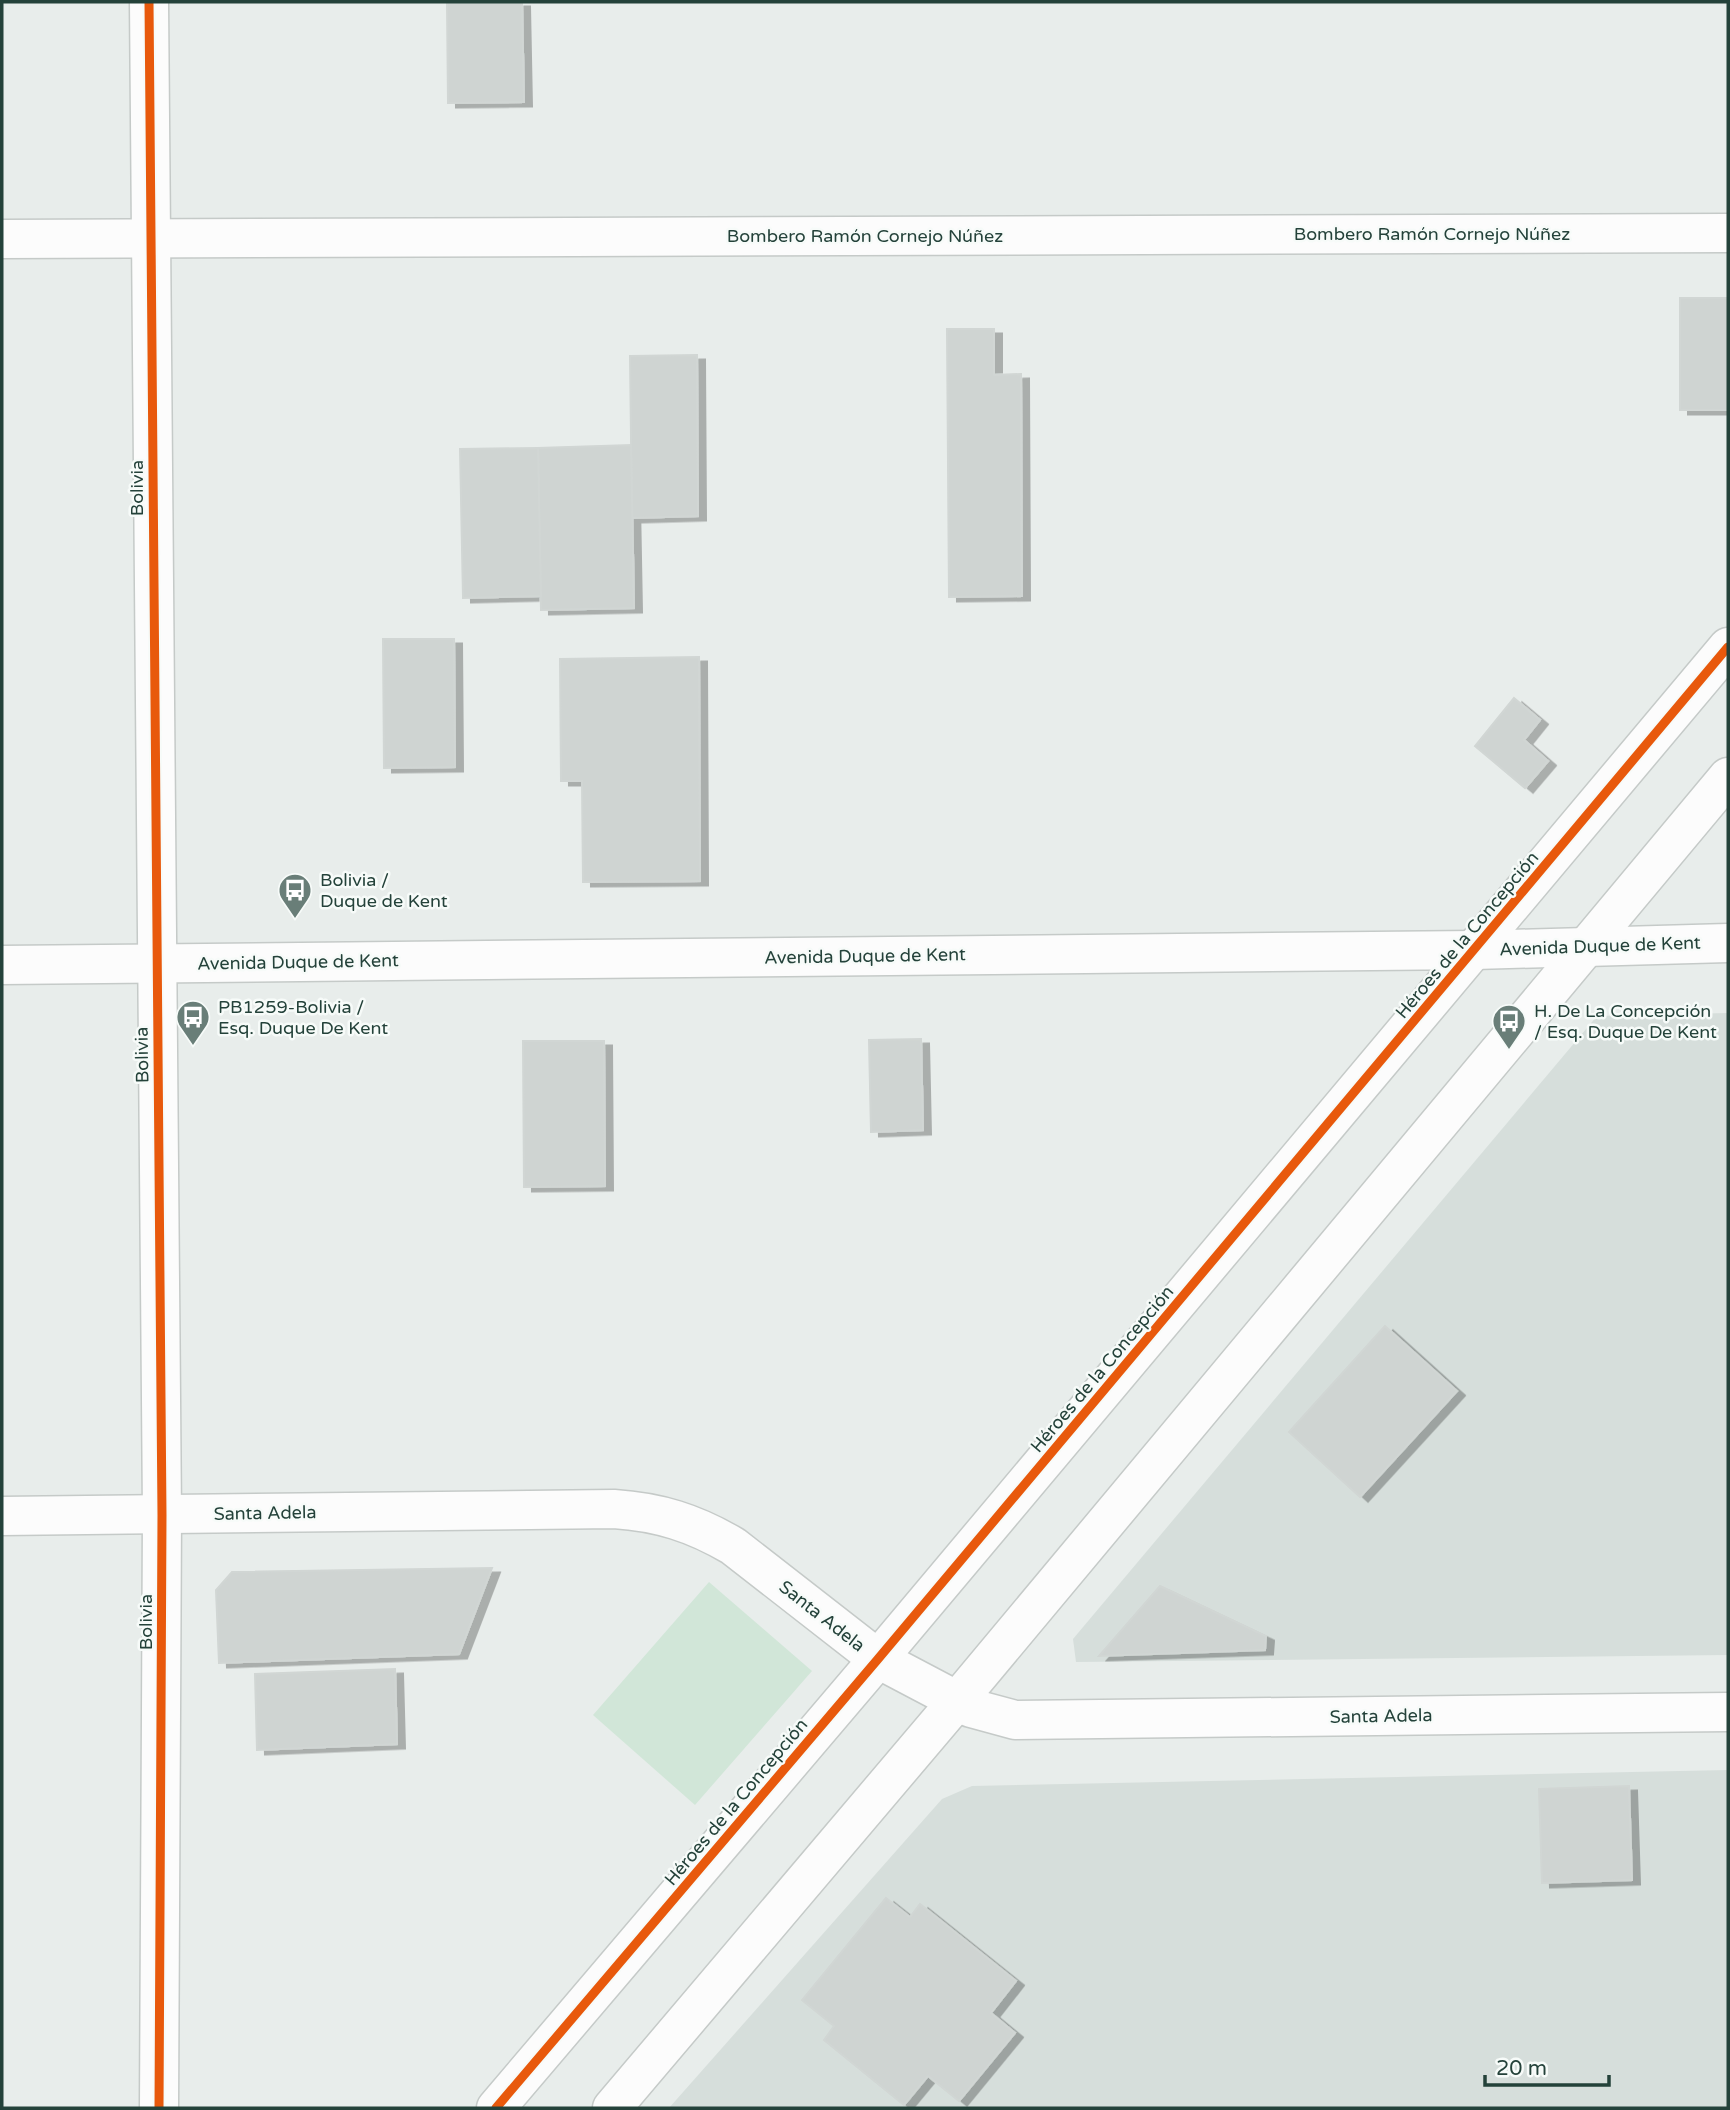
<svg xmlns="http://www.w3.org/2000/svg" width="1730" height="2110" font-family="'Varela Round',sans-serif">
  <defs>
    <filter id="shadow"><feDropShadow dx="8" dy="4.5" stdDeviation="0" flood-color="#0004"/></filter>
  </defs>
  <rect width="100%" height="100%" fill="#e8edeb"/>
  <g fill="#d6dedb">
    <path d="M1728,1013v642l-652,7 -3,-23 524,-623z"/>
    <path d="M1728,1770v338h-1059l273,-309 30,-13z"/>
  </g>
  <path fill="#d1e6d8" d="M709,1582l103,89 -117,134 -102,-90z"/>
  <g fill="#cfd4d2" stroke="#d1d6d4" stroke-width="2" filter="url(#shadow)">
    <path d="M447,2h75l2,100 -76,1z"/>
    <rect x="1680" y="298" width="48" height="112"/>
    <path d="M947,329h47v46l27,-1 1,222 -73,1z"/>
    <path d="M697,355l1,161 -66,2 -2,-162z"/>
    <path d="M631,445l3,163 -93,2 -3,-162z"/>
    <path d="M538,448l3,148 -78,2 -3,-149z"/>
    <path d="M383,639h71l1,128 -71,1z"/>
    <path d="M699,657l1,224 -117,1 -1,-101h-21l-1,-122z"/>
    <path d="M1514,698l26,22 -16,20 24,21 -23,27 -50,-42z"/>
    <path d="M921,1039l2,91 -52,2 -2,-92z"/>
    <path d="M523,1041h81l1,145 -81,1z"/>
    <path d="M1385,1326l72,65 -97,106 -71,-65z"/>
    <path d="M492,1568l-33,86 -240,9 -3,-73 16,-18z"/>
    <path d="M1160,1586l106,50 -1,14 -166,6z"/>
    <path d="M395,1669l2,75 -140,6 -2,-76z"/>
    <path d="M1629,1786l3,94 -90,3 -3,-94z"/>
    <path d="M886,1898l24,19 10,-13 96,77 -25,32 24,20 -56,68 -31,-25 -24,29 -80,-65 10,-14 -32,-26z"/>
  </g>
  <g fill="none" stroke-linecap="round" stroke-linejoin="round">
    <defs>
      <g id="minor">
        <path d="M149,2l13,1513 -3,593"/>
        <path d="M2,239l1726,-6"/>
        <path d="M2,965l1473,-15 253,-7"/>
        <path d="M2,1516l612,-7c45,3 80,14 119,37l145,113 93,49 44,12 713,-8"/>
        <path d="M496,2108l382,-449 850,-1012"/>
        <path d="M612,2108l345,-407 771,-924"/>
      </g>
    </defs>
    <use href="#minor" stroke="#c5cac8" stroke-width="41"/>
    <use href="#minor" stroke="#fcfcfc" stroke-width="38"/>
    <defs>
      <g id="cycleway">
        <path d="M149,2l13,1513 -3,593"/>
        <path d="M496,2108l382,-449 850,-1012"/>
      </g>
    </defs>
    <use href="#cycleway" stroke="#f7fbf9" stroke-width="13"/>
    <use href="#cycleway" stroke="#e8590c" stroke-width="9"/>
  </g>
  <defs>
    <symbol id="bus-pin" viewBox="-11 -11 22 30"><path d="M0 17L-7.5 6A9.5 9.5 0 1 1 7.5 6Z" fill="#697e78" stroke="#f7fbf9"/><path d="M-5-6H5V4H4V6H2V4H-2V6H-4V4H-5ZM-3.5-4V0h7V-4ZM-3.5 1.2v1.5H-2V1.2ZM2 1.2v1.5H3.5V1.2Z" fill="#fff"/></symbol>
  </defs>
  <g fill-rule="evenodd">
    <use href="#bus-pin" x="276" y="871" width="38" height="52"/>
    <use href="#bus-pin" x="174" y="998" width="38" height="52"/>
    <use href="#bus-pin" x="1490" y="1002" width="38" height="52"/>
  </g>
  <g text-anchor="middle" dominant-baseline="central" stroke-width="5" stroke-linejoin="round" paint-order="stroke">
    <g font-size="18" fill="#24423a" stroke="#f7fbf9">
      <text x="1432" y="234">Bombero Ramón Cornejo Núñez</text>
      <text x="865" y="236">Bombero Ramón Cornejo Núñez</text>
      <text transform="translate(137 488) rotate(-90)">Bolivia</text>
      <text transform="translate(1467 935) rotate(-50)">Héroes de la Concepción</text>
      <text transform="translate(1600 946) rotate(-2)">Avenida Duque de Kent</text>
      <text transform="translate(865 956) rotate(-1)">Avenida Duque de Kent</text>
      <text transform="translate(298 962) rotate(-1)">Avenida Duque de Kent</text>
      <text transform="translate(142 1055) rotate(-91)">Bolivia</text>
      <text transform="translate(1102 1369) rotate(-50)">Héroes de la Concepción</text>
      <text transform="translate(265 1513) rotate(-1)">Santa Adela</text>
      <text transform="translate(822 1616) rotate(38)">Santa Adela</text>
      <text transform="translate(146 1622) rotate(-90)">Bolivia</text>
      <text transform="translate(1381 1716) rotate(-1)">Santa Adela</text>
      <text transform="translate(736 1802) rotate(-50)">Héroes de la Concepción</text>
    </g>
    <g font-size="18" fill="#24423a" stroke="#f7fbf9" text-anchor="start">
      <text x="320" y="880">Bolivia /<tspan x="320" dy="21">Duque de Kent</tspan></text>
      <text x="218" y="1007">PB1259-Bolivia /<tspan x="218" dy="21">Esq. Duque De Kent</tspan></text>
      <text x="1534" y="1011">H. De La Concepción<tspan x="1534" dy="21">/ Esq. Duque De Kent</tspan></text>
    </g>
  </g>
  <rect width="1730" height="2110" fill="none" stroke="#24423a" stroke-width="7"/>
  <path d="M1485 2075v10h124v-10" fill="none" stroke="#24423a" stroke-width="3.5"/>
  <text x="1496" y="2075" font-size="21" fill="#24423a" stroke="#f7fbf9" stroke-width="5" paint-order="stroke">20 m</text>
</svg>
